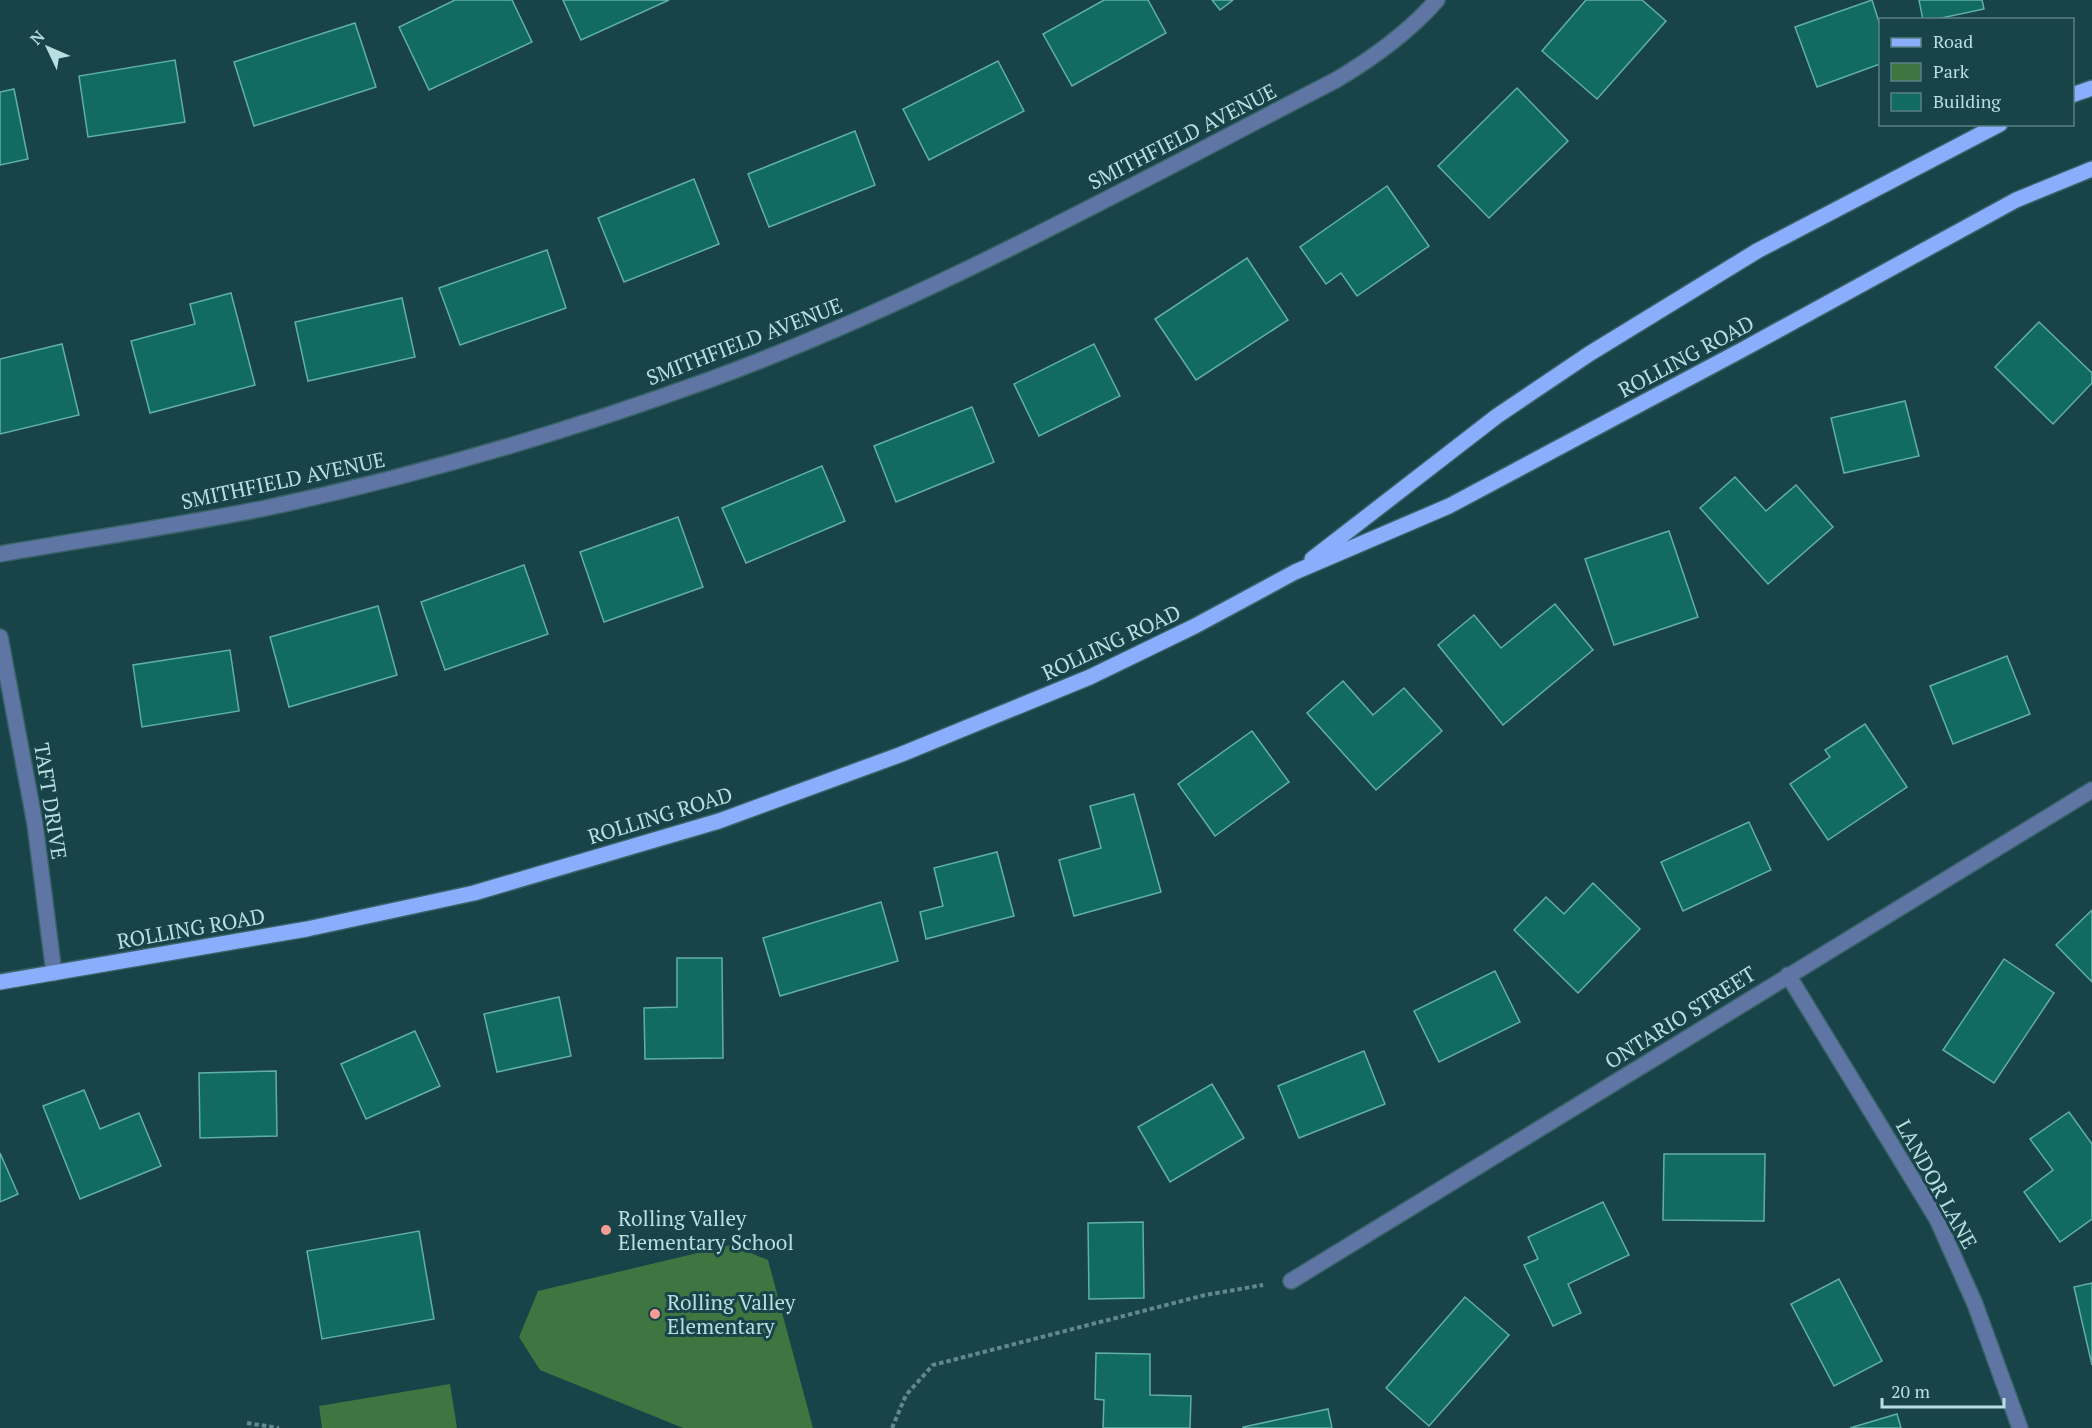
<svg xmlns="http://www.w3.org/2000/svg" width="2092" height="1428" font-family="'PT Serif',serif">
  <rect width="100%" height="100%" fill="#184348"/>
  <g fill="#3e7540">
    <path d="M731,1245l37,15 45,168h-130l-143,-58 -21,-33 19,-46z"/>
    <path d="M450,1384l7,44h-135l-3,-22z"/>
  </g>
  <g fill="#126b62" stroke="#61b0a5" stroke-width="1.5">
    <path d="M455,0h57l20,42 -103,48 -30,-63z"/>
    <path d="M563,0h106l-88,40z"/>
    <path d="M1104,0h44l18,33 -94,53 -29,-52z"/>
    <path d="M1212,0h21l-13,10z"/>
    <path d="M1586,0h56l24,21 -69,78 -55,-48z"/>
    <path d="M1872,0l8,25v39l-63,23 -22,-60z"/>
    <path d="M1919,0h63l2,9 -52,11h-9z"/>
    <path d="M355,23l21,64 -122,39 -20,-64z"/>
    <path d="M175,60l10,62 -97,15 -9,-61z"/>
    <path d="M998,61l26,50 -95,49 -26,-51z"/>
    <path d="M1517,88l51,53 -79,77 -51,-52z"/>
    <path d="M14,89l14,70 -28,6v-73z"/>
    <path d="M855,131l20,54 -106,42 -21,-53z"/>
    <path d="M694,179l25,65 -95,38 -26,-64z"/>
    <path d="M1387,186l42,60 -72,50 -16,-23 -15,11 -26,-37z"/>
    <path d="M547,250l19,58 -106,37 -21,-57z"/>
    <path d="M1247,258l41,62 -92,60 -41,-61z"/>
    <path d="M231,293l24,92 -105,28 -19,-72 64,-17 -5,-20z"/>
    <path d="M402,298l13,59 -107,24 -13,-59z"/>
    <path d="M2039,322l53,51v10l-39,41 -58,-57z"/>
    <path d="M62,344l17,71 -79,19v-75z"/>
    <path d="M1094,344l26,52 -81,40 -25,-52z"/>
    <path d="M1905,401l14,55 -75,17 -13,-55z"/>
    <path d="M972,407l22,55 -98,40 -22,-56z"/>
    <path d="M822,466l23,55 -99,42 -24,-55z"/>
    <path d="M1735,477l31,34 30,-26 37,42 -65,57 -68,-76z"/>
    <path d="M678,517l25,70 -99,35 -24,-70z"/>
    <path d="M1669,531l29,86 -84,28 -29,-86z"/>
    <path d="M524,565l24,69 -103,36 -24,-68z"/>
    <path d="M1555,604l38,46 -90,75 -65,-80 36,-30 27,33z"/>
    <path d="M378,606l19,69 -108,32 -19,-70z"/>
    <path d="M230,650l9,61 -97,16 -9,-62z"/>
    <path d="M2007,656l23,58 -77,30 -23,-58z"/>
    <path d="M1343,681l30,34 31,-27 38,43 -66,59 -69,-77z"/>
    <path d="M1865,724l42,63 -79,53 -38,-56 40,-27 -5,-7z"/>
    <path d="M1252,731l37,51 -74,54 -37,-52z"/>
    <path d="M1134,794l27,98 -87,24 -15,-56 42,-12 -11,-42z"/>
    <path d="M1749,822l22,48 -88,41 -22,-49z"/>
    <path d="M997,852l17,64 -88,23 -6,-27 23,-6 -9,-38z"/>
    <path d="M1593,883l47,46 -62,64 -64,-63 32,-33 18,17z"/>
    <path d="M881,902l17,59 -118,35 -17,-58z"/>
    <path d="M2092,910v72l-36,-37z"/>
    <path d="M677,958h45l1,100 -78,1 -1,-51 33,-1z"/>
    <path d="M2004,959l50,34 -60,90 -51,-33z"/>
    <path d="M1495,971l25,51 -81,40 -25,-51z"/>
    <path d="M559,997l12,59 -74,16 -13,-58z"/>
    <path d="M415,1031l25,55 -74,33 -25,-55z"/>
    <path d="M1364,1051l21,53 -86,34 -21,-52z"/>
    <path d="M276,1071l1,65 -77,2 -1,-65z"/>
    <path d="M1212,1084l32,54 -74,44 -32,-55z"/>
    <path d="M84,1090l16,39 39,-16 22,53 -81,33 -37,-93z"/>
    <path d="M2069,1112l23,32v75l-32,23 -36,-50 29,-22 -23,-31z"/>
    <path d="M0,1153l18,41 -18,8z"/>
    <path d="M1664,1154h101l-1,67 -101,-1z"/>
    <path d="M1603,1202l26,53 -61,29 13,29 -28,13 -29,-61 14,-6 -10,-22z"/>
    <path d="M1143,1222l1,76 -55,1 -1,-76z"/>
    <path d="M419,1231l15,88 -112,20 -15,-88z"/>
    <path d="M1839,1279l43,82 -48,25 -43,-82z"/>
    <path d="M2092,1283v82l-18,-78z"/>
    <path d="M1465,1297l44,38 -80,91 -43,-38z"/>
    <path d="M1096,1353l54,1v41l41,1 -1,32h-87l1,-28 -9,-1z"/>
    <path d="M1328,1409l4,19h-89v-1z"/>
    <path d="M1897,1414l4,14h-51z"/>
  </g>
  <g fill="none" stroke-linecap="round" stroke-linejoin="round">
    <defs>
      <g id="minor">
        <path d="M0,554c87,-15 175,-28 261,-45 152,-32 302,-76 448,-129 218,-80 421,-194 627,-300 37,-22 72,-47 101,-80"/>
        <path d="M0,637l35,187 19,149"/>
        <path d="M1788,975l149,244 38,85 45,124"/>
        <path d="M1291,1281l801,-491"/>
      </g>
      <g id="major">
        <path d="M2072,95l20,-7"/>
        <path d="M1312,559l185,-143 92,-62 168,-103 243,-127"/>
        <path d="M0,982l307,-53 167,-36 245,-72 183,-67 188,-77 105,-51 100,-54 154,-66 291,-155 276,-151 76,-31"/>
      </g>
    </defs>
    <use href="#minor" stroke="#386267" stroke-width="18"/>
    <use href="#major" stroke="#386267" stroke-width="18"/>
    <g stroke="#60898d" stroke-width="4" stroke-dasharray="4.5 3" stroke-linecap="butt">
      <path d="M247,1423l32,5"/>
      <path d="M892,1428l14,-33 27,-30 272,-70 58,-10"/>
    </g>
    <use href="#minor" stroke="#5f76a5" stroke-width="15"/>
    <use href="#major" stroke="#89aefb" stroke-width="15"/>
  </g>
  <g fill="#f59c95" stroke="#184348" stroke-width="2">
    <circle cx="606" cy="1230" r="6"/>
    <circle cx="655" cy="1314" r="6"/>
  </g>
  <g text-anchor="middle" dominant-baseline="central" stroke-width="6" stroke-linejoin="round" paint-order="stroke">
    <g font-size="21" fill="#b9dee2" stroke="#184348">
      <text transform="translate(1182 136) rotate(-27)">SMITHFIELD AVENUE</text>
      <text transform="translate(744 341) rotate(-21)">SMITHFIELD AVENUE</text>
      <text transform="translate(1686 356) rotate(-28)">ROLLING ROAD</text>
      <text transform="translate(283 480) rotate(-12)">SMITHFIELD AVENUE</text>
      <text transform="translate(1111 642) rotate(-25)">ROLLING ROAD</text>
      <text transform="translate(51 801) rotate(81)">TAFT DRIVE</text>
      <text transform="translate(660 815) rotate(-17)">ROLLING ROAD</text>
      <text transform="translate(191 928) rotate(-10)">ROLLING ROAD</text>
      <text transform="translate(1680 1017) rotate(-32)">ONTARIO STREET</text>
      <text transform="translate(1937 1184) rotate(61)">LANDOR LANE</text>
    </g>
    <g font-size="21" fill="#b9dee2" stroke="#184348" text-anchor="start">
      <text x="618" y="1218">Rolling Valley<tspan x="618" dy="24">Elementary School</tspan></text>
      <text x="667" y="1302">Rolling Valley<tspan x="667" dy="24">Elementary</tspan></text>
    </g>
  </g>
  <rect x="1879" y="18" width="195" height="108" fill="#184348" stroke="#588186" stroke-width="1.5"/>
  <rect x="1891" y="38" width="30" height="9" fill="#89aefb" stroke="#588186" stroke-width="1.5"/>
  <text x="1933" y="48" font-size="18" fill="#b9dee2">Road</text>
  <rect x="1891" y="63" width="30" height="18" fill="#3e7540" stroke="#588186" stroke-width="1.5"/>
  <text x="1933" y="78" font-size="18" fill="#b9dee2">Park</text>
  <rect x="1891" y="93" width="30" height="18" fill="#126b62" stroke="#588186" stroke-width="1.5"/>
  <text x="1933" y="108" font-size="18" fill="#b9dee2">Building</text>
  <g transform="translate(48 48) rotate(314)" stroke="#184348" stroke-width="4.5" paint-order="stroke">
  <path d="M0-4.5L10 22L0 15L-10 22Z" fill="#b9dee2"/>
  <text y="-9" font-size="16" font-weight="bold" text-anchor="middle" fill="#b9dee2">N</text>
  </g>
  <path d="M1882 1398v9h122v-9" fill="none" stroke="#b9dee2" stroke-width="3"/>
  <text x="1891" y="1398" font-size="18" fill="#b9dee2" stroke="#184348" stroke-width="4.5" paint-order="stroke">20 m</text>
</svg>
